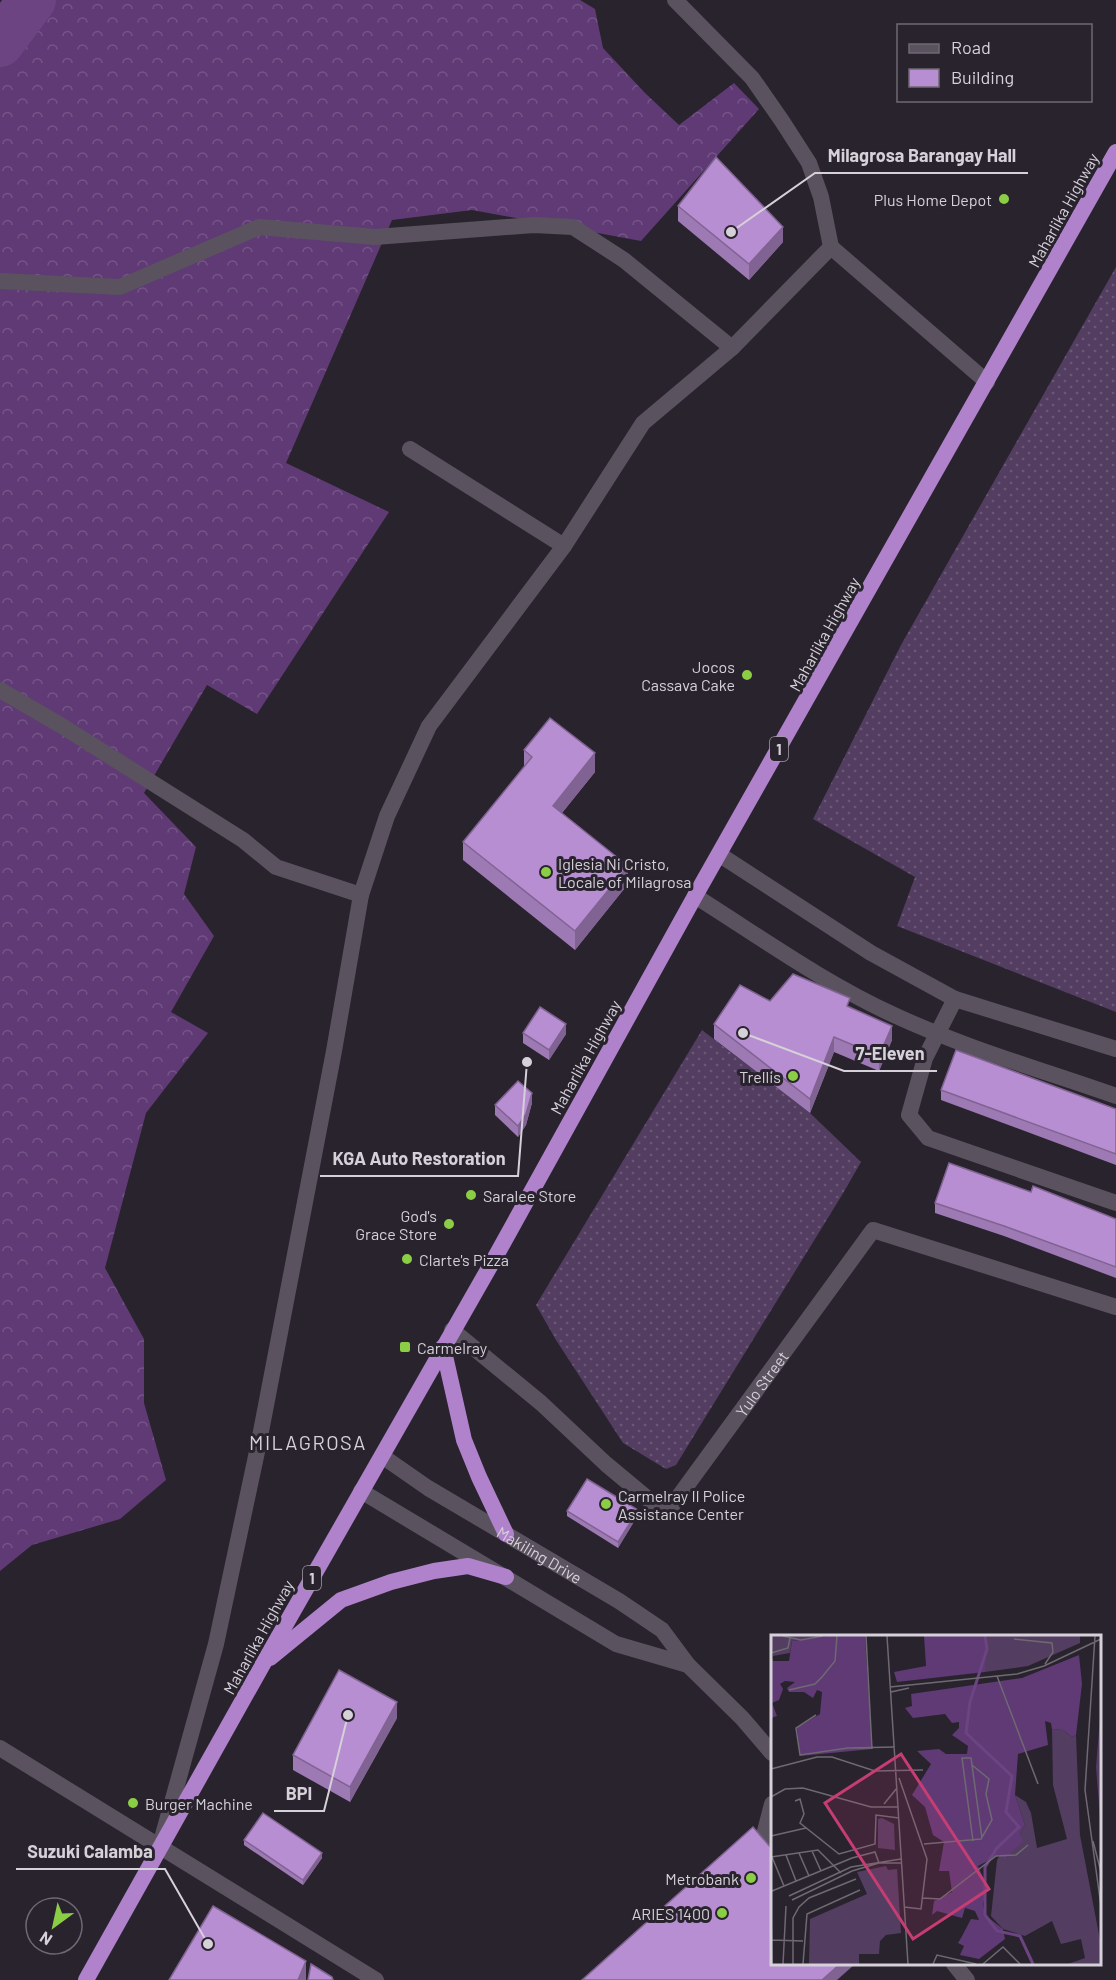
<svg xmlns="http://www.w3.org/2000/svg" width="1116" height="1980" font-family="Barlow,sans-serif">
  <defs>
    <pattern id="grass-dots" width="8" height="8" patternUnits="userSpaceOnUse" patternTransform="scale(1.5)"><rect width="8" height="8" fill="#533d61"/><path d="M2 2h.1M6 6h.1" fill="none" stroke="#6b5877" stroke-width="1.8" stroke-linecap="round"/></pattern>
    <pattern id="forest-crowns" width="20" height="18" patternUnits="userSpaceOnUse" patternTransform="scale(1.5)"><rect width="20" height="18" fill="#5f3a75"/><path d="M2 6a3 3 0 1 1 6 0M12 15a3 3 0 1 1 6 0" fill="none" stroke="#755588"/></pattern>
  </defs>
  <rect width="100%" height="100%" fill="#29232e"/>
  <g fill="url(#grass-dots)">
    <path d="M1116,267v745l-219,-86 18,-49 -102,-58 88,-174z"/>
    <path d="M702,1030l108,83 51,49 -19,33 -166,270 -10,4 -43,-26 -67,-103 -20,-35z"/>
  </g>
  <path fill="url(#forest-crowns)" d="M32,0h548l15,9 8,39 41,44 35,33 55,-42 25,26 -118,132 -169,-31 -80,10 -106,243 103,49 -132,202 -50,-29 -63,108 52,54 -12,47 30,42 -43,76 37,21 -62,80 -41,155 39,71v64l22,77 -46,39 -88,26 -32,26v-1525l2,-8z"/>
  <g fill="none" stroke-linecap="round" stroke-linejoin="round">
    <path stroke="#6b4481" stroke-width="48" d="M0,43l32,-43"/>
    <g stroke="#5a535f" stroke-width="16">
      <path d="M675,0l77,78 30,43 27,42 12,34 10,50"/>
      <path d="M772,1804l-7,27 7,16"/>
    </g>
    <g stroke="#5a535f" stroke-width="16">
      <path d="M0,281l120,6 139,-60 116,10 159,-12 39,2 51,33 108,88"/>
      <path d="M410,449l154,97"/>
      <path d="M0,690l62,36 181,114 33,27 85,28"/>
      <path d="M720,855l151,98 84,46 161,50"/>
      <path d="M695,896c65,41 129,87 199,119 71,33 148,55 222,81"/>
      <path d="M955,999l-30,59 -16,57 19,23 188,65"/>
      <path id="s1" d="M452,1330l89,73 65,61 60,50 207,-284 243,77"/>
      <path id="s2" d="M382,1456l46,32 191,113 43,29 26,35 54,53 30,35"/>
      <path d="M361,1491l255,153 72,21"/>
      <path d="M0,1748l376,232"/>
      <path d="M163,1835l53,-191 42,-197 76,-396 27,-156 26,-79 42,-90 135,-180 79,-123 89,-75 99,-101 156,135"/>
      <path d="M954,1964l13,16"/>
    </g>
    <g stroke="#af82cb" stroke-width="16">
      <path d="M443,1347l21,93 15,37 27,57"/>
      <path d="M270,1658l71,-58 50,-18 43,-11 34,-5 38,11"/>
      <path d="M86,1980l177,-316 234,-410 198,-358 421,-744"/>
    </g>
  </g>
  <g fill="#9d7ab4">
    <path d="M678,206l105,36 -34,38 -71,-59z"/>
    <path d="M524,750l71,22 -33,41 66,71 -53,66 -112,-90v-18l61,-75z"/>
    <path d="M770,1001l122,39 -13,31 -45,-19 -24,61 -96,-74v-15z"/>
    <path d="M523,1033l43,1 -17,26 -26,-17z"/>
    <path d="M941,1090l175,19v56l-175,-65z"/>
    <path d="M532,1103l-6,22 -8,12 -23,-22v-10z"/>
    <path d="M1031,1192l85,27v59l-112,-42 -69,-23v-10z"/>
    <path d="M567,1511l71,4 -20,33 -51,-32z"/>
    <path d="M397,1718l-47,84 -57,-32v-15z"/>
    <path d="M244,1840l78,18 -19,27 -59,-40z"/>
  </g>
  <g fill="#806392">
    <path d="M783,227v15l-34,38v-16z"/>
    <path d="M595,753v19l-42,52v-18z"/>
    <path d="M628,866v18l-53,66v-19z"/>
    <path d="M566,1024v10l-17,26v-10z"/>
    <path d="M892,1026v14l-13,31v-15z"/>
    <path d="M834,1037v15l-24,61v-14z"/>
    <path d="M532,1093v10l-6,22 -8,12v-11z"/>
    <path d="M638,1510v5l-20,33v-6z"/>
    <path d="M397,1702v16l-47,84v-15z"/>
    <path d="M322,1853v5l-19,27v-5z"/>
    <path d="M306,1961v19h-8z"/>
    <path d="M840,1964h15l-18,16h-15z"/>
  </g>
  <g fill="#b78ed1" stroke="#806392" stroke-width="1.5">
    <path d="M716,157l67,70 -34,37 -71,-58z"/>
    <path d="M550,718l45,35 -42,53 75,60 -53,65 -112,-89 69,-85 -8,-7z"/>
    <path d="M793,974l57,24 -3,8 45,20 -13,30 -45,-19 -24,62 -96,-75 26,-39 30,16z"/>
    <path d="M540,1007l26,17 -17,26 -26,-17z"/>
    <path d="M956,1050l160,59v45l-175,-64z"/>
    <path d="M518,1081l14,12 -6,21 -8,12 -23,-21z"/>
    <path d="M949,1163l82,29 2,-6 83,33v48l-112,-41 -69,-23z"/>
    <path d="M587,1479l51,31 -20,32 -51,-31z"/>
    <path d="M339,1670l58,32 -47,85 -57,-32z"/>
    <path d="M263,1813l59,40 -19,27 -59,-40z"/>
    <path d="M753,1827l19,22v115h68l-18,16h-240z"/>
    <path d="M213,1906l93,55 -8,19h-129z"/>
    <path d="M311,1964l21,13 1,3h-25z"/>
  </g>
  <g fill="#8bce46" stroke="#29232e" stroke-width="2">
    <circle cx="1004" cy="199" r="6"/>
    <circle cx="747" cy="675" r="6"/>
    <circle cx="546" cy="872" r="6"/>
    <circle cx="793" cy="1076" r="6"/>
    <circle cx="471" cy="1195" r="6"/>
    <circle cx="449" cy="1224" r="6"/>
    <circle cx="407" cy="1259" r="6"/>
    <rect x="399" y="1341" width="12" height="12" rx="3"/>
    <circle cx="606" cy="1504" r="6"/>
    <circle cx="133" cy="1803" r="6"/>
    <circle cx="751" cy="1878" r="6"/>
    <circle cx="722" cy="1913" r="6"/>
  </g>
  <g text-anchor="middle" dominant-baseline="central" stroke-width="6" stroke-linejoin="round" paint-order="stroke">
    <g fill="#29232e" stroke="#a29da6" stroke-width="1.5">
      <rect x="770" y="737" width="18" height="24" rx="4.5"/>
      <rect x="303" y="1566" width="18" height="24" rx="4.5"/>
    </g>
    <g font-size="15" font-weight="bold" fill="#d6d1d9">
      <text x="779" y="749">1</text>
      <text x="312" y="1578">1</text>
    </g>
    <g font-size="16" fill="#d6d1d9" stroke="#29232e" text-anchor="end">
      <text x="992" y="199">Plus Home Depot</text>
      <text x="735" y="666">Jocos<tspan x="735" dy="18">Cassava Cake</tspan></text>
      <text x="558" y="863" text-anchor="start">Iglesia Ni Cristo,<tspan x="558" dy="18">Locale of Milagrosa</tspan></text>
      <text x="781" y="1076">Trellis</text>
      <text x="483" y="1195" text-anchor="start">Saralee Store</text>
      <text x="437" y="1215">God's<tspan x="437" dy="18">Grace Store</tspan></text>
      <text x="419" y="1259" text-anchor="start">Clarte's Pizza</text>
      <text x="417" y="1347" text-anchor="start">Carmelray</text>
      <text x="618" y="1495" text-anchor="start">Carmelray II Police<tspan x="618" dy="18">Assistance Center</tspan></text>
      <text x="145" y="1803" text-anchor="start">Burger Machine</text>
      <text x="739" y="1878">Metrobank</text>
      <text x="710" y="1913">ARIES 1400</text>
    </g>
    <g font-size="16" fill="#d6d1d9" stroke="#29232e">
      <text transform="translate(1063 210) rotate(-61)">Maharlika Highway</text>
      <text transform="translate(824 634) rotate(-61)">Maharlika Highway</text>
      <text transform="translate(585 1057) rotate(-61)">Maharlika Highway</text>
      <text stroke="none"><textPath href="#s1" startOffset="444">Yulo Street</textPath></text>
      <text stroke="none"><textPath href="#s2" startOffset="186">Makiling Drive</textPath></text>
      <text transform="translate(258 1637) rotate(-61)">Maharlika Highway</text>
    </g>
    <g font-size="20" letter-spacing="1.5" fill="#d6d1d9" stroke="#29232e">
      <text x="308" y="1442">MILAGROSA</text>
    </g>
  </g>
  <g transform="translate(771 1635)">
    <rect width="330" height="330" fill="#29232e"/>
    <path d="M0,1h57l-36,5 -2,12 -17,3zM214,1h95v7l-52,23 -43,6zM329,83h1v112l-5,-63zM281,94l11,1 9,7 4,-2 4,100 21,110v19h-33l17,-6 -4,-19 -20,5 -9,-23 -27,15 -22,-7 -12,-13 6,-56 3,-5 6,3 16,-17 -2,-8 5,-8 -10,-30 11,7 5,11 6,35 30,-9 -14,-54zM111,183l12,6 1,26 -17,-2v-29zM115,231l2,4 9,-1 4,64 -15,2 -6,6 -1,13h-20v10h-50l1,-45 57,-25 -10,-22z" fill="#533d61"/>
    <path d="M57,1h37l7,113 -72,7 -3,-28 23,-14 2,-22 -5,-2 -4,8 -9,-6h-15l-2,-4 8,-6 -10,-1 -5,3 3,5 -4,11 -7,3 5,13 -6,2v-63l2,6h16l3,-20zM153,1h61v36l-88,10 -3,-10 32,-6zM308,20l3,29 -6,51 -4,2 -9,-7 -11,-1 -1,-6 -6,-2 3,24 -30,9 -3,41 10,30 -5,8 3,8 -18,18 -6,-4 -21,11 9,21 -4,17 2,11 18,14 2,10 -26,20 -19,-4 4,-9 -6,-3 3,-5 10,-19 8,1 -4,-9 -10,-3 -3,10 -25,-7 -5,4 2,-14 18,-9 -3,-21h-10l5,-29 -11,-7 -8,-28 -13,-12 19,-31 -14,-13 22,-2 7,5h21l1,-8 -16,-11 7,-7v-6l-7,1 -7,-9 -32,4 -8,-10 7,-2 -1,-12 111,-16z" fill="#5f3a75"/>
    <path fill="none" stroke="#6b4481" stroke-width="3" d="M214,1l2,13 -17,53 -4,31 46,43 -6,36 13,15 -22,21 -12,19v48l12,16 23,5 13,28"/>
    <path fill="none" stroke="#6e6972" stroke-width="1.5" d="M12,1l18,4 22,-4M95,1l6,113M116,1l21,328M324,1l-10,154 16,116M243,4l38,4 1,9 -8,12M0,18l17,-5 2,-10M226,41l41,108M119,52l127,-13 27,-8 57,-27M18,55l26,-6 7,-7 13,-16 2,-25M120,57l18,-4M45,80l-20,13 4,27 48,-7 47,-1M0,134l46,-12h15l43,14 48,-1M128,143l28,81 -6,50 -17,-2M0,162l14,-8 18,-1 68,19h27M24,166l5,-2 4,15 -4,9 39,31 36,-10 1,-29 23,3M113,169l13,-16M0,201l35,-8M202,206l-11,-83h9l11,80M322,206l8,31M153,209l57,-5 11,-19 -6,-26 3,-15 -17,-14M41,216l9,20M28,218l10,23M15,220l10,26M0,222l47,-7 23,23M1,222l12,29M1,256l80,-33 23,-6 4,11M18,261l62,-29 50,-8M152,263l17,1 56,-43 20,-1 12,-10M21,265l60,-29 27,-8h22M0,275l1,54M0,305l32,1M12,329l3,-58M22,329v-46l6,-11 10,-9 47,-19M32,329l4,-50 53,-24M162,329l4,-9 39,9M212,329l20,-17 17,17"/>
    <path fill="#c63d74" fill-opacity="0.15" stroke="#c63d74" stroke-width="3" d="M130,119l88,135 -76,50 -88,-136z"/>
    <rect width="330" height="330" fill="none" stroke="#d6d1d9" stroke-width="3"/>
  </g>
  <path fill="none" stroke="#d6d1d9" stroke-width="2" d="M731 232L815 173H1028M743 1033L844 1071H937M527 1062L518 1176H320M348 1715L324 1811H274M208 1944L165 1869H16"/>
  <g fill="#d6d1d9" stroke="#29232e" stroke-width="2">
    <circle cx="731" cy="232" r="6"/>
    <circle cx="743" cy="1033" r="6"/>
    <circle cx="527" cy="1062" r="6"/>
    <circle cx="348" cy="1715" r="6"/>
    <circle cx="208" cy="1944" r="6"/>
  </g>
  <g font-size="18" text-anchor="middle" font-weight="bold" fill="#d6d1d9" stroke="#29232e" stroke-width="6" stroke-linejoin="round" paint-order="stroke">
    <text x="922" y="162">Milagrosa Barangay Hall</text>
    <text x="890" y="1060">7-Eleven</text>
    <text x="419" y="1165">KGA Auto Restoration</text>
    <text x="299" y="1800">BPI</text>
    <text x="90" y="1858">Suzuki Calamba</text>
  </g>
  <rect x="897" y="24" width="195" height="78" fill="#29232e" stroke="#6e6972" stroke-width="1.5"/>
  <rect x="909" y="44" width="30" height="9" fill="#5a535f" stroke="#6e6972" stroke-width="1.5"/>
  <text x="951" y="54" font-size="18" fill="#d6d1d9">Road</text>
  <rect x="909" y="69" width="30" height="18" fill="#b78ed1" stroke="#6e6972" stroke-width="1.5"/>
  <text x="951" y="84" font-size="18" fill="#d6d1d9">Building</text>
  <g transform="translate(54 1926) rotate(213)"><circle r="28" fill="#29232e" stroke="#6e6972" stroke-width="1.5"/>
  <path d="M0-4.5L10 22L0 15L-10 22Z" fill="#8bce46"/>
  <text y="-9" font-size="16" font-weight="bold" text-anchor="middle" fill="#d6d1d9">N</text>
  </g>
</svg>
